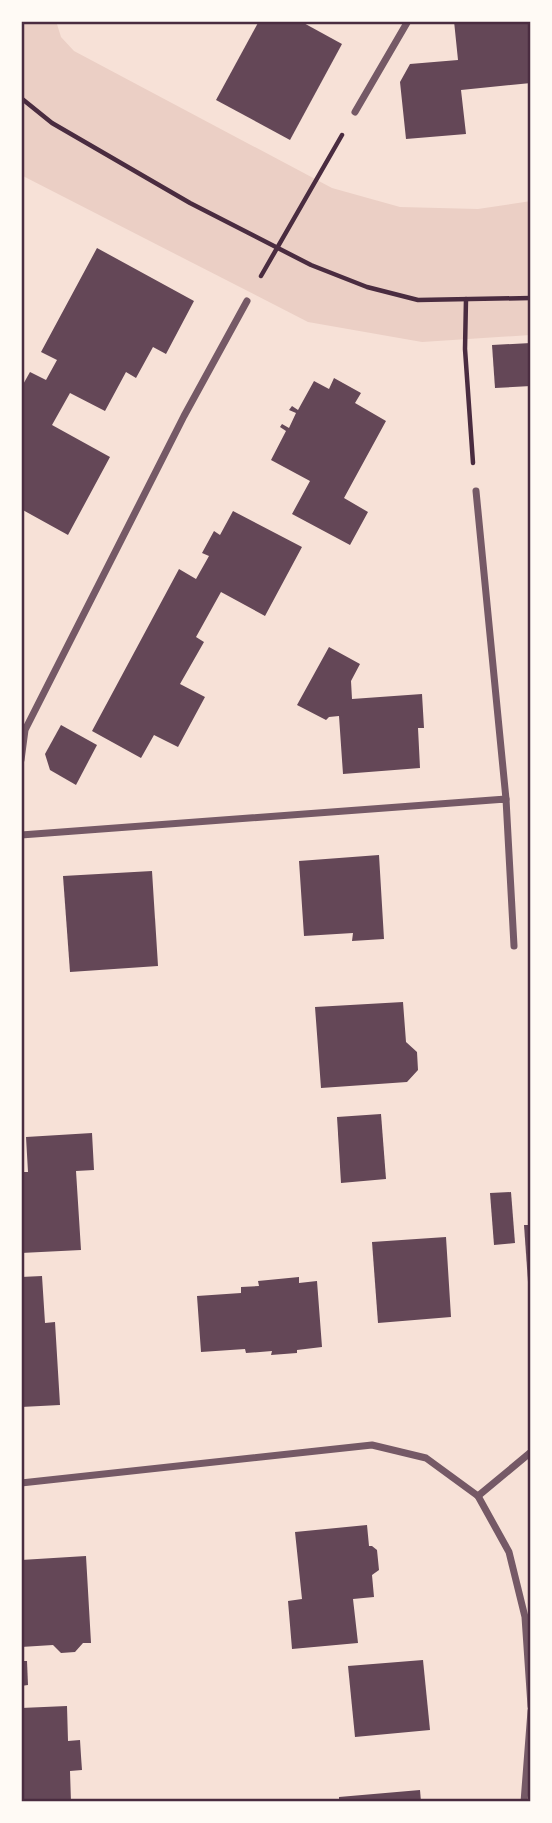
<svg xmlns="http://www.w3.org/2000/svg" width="552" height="1823" font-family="Overpass,sans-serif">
  <rect width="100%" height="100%" fill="#f7e1d7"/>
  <path fill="#ebcfc5" d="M21,21h35l5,16 13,14 258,137 68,19 78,2 53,-8v134l-109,7 -114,-20 -287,-147z"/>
  <g fill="#644757">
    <path d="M259,21h41l42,23 -52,96 -74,-40z"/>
    <path d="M454,21h77v62l-70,7 5,44 -60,5 -6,-57 10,-18 48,-4z"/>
    <path d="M97,248l97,53 -28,53 -13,-7 -17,31 -10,-6 -21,39 -35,-18 -18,32 58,32 -42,78 -47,-26v-121l9,-16 16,8 11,-20 -16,-8z"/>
    <path d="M531,343v43l-36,2 -3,-43z"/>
    <path d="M334,378l27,15 -6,10 31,18 -42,77 24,14 -18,33 -58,-31 18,-33 -39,-21 15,-29 -6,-4 2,-3 7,4 7,-15 -7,-3 3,-4 6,4 16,-29 15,8z"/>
    <path d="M233,511l69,36 -37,69 -44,-24 -25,45 8,5 -24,42 25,13 -27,50 -24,-12 -13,23 -49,-27 87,-162 17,10 13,-23 -7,-3 12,-22 6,4z"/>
    <path d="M329,647l31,17 -9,17 1,18 70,-5 2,34h-6l2,40 -77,6 -4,-58 -10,1 -3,3 -29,-15z"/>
    <path d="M61,725l36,20 -21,40 -26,-15 -5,-16z"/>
    <path d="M379,855l5,84 -32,2 1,-8 -49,3 -5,-75z"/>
    <path d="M152,871l6,95 -88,6 -7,-96z"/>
    <path d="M403,1002l3,40 11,10 1,18 -11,12 -86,6 -6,-81z"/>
    <path d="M381,1114l5,65 -45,4 -4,-66z"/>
    <path d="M92,1133l2,37 -18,1 5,79 -60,3v-81h7l-2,-35z"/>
    <path d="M511,1192l4,51 -21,2 -4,-52z"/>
    <path d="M524,1225h7v71h-2z"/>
    <path d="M446,1237l5,80 -73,6 -6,-81z"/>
    <path d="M42,1276l3,47 10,-1 5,83 -39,2v-130z"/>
    <path d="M299,1277v6l18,-2 5,66 -25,3v3l-26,2 1,-4 -26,2 -1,-4 -44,3 -4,-56 44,-3v-6l18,-1 -1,-5z"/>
    <path d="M367,1525l2,21h3l5,4 2,20 -7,5 2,22 -21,2 5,44 -66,6 -4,-48 14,-2 -7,-67z"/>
    <path d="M86,1556l5,87h-8l-8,9 -14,1 -8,-8 -32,2v-87z"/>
    <path d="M423,1660l7,70 -75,7 -7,-71z"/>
    <path d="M21,1661h6l1,24 -7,1z"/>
    <path d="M67,1706l1,35 12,-1 1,16 1,14 -12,1 1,31h-50v-94z"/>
    <path d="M420,1790l1,12h-82v-5z"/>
  </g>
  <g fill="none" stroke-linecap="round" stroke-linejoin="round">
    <g stroke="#4a2c40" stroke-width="4.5">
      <path d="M21,98l31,25 138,80 121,62 56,22 51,13 113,-2"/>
      <path d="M261,276l81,-141"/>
      <path d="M466,299l-1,50 8,114"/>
    </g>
    <g stroke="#755966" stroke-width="7">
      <path d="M355,112l53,-91"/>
      <path d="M476,491l30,308"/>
      <path d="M21,760l4,-30 159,-314 63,-115"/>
      <path d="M21,835l485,-36 8,147"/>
      <path d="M21,1483l351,-38 54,13 52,38 31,56 16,65 6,89"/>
      <path d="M478,1496l53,-44"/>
      <path d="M524,1802l7,-91"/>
    </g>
  </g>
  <rect width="552" height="1823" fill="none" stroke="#fffaf5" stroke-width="46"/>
  <rect x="23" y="23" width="506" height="1777" fill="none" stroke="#4a2c40" stroke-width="2.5"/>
</svg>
